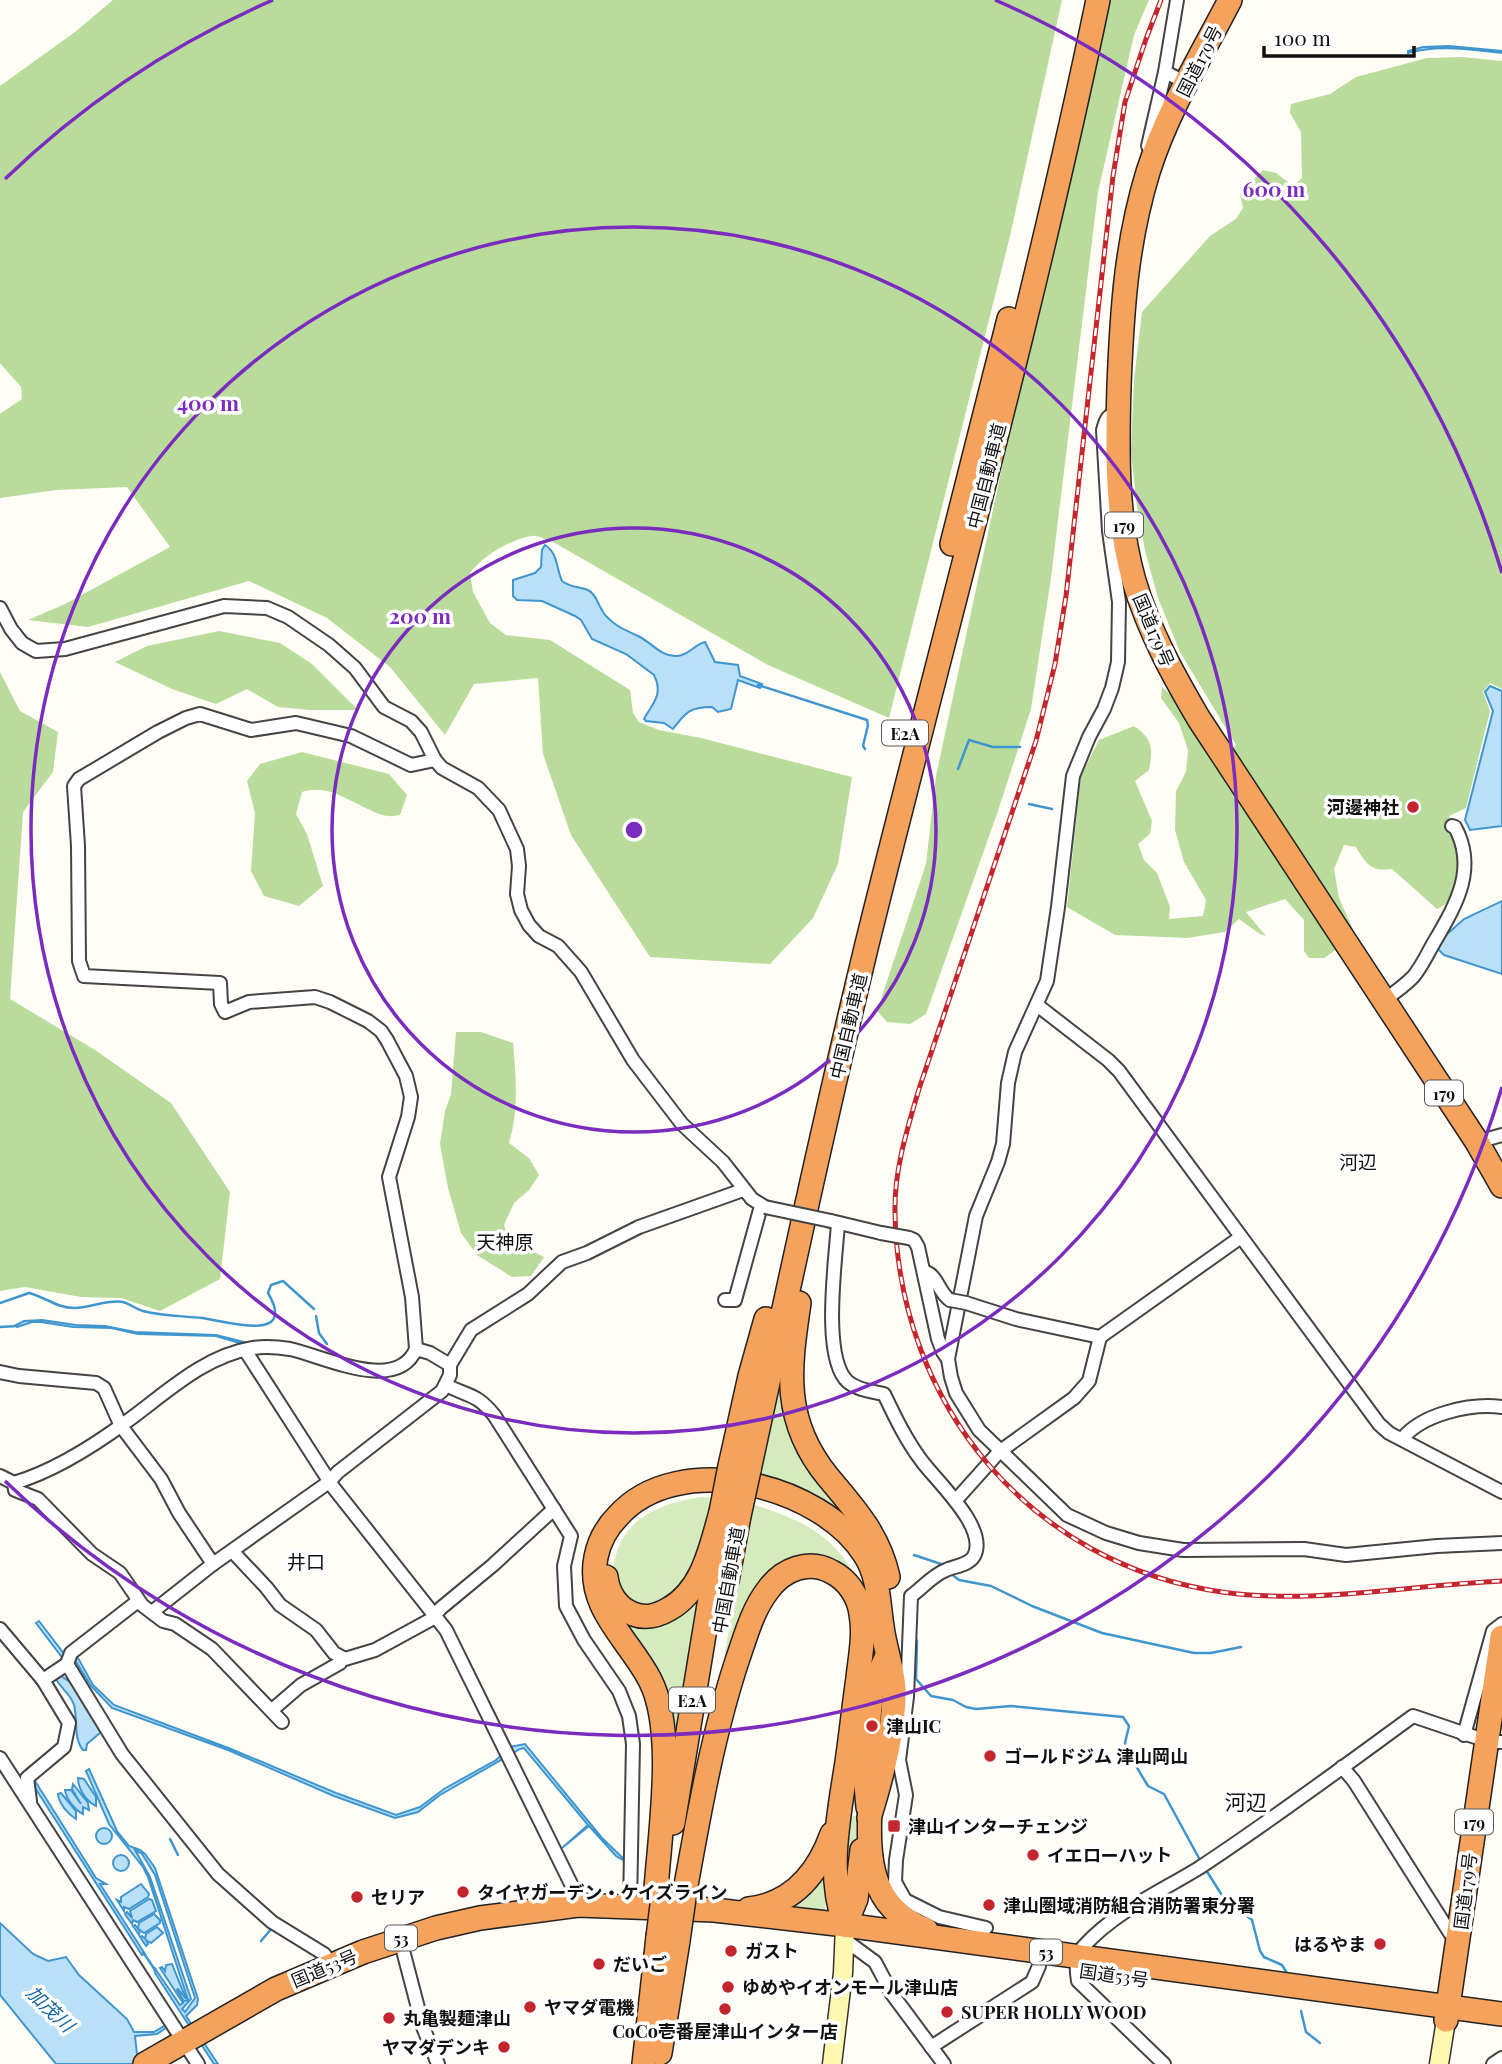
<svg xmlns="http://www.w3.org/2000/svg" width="1502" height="2064" font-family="'Playfair Display','Noto Sans JP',serif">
  <rect width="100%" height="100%" fill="#fffdf5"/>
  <g fill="#d5ebbd">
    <path d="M783,1348l3,38 76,140 4,23 -110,-68z"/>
    <path d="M701,1497l12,1 -13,61 -35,47 -30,1c-6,-7 -18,-16 -21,-25 -4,-8 0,-19 2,-27 11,-40 49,-52 85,-58z"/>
    <path d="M751,1504c49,15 84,30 107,78l-11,-7h-72l-69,185z"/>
    <path d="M700,1588l-32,210 1,-63 -66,-143 30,29z"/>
    <path d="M852,1815l6,2 4,41h-11l-6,-10 4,-31z"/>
    <path d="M829,1863l-4,48 -33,-4 -3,-3z"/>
  </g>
  <g fill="#b9dc9c">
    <path d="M113,0h949l-52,236 -121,482 -121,-53 -215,-123c-7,-2 -15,-7 -22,-6 -22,4 -48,20 -61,37l3,19 17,31 16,12 44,5 80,50 3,23 6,9 20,8 42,8 151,39 -14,87 -25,54 -43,46 -120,-7 -79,-122 -28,-81 -5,-76 -64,6 -29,51 -55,-68 -63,-49 -78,-37 -161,46 -60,-7 37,-16 105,-57 -43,-60 -71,3 -56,8v-84l22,-15 -1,-12 -21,-24v-277l75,-54z"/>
    <path d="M1102,0h47l-15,35 -36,157 -47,386 -20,131 -33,102 -72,203 -16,10 -23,-2 -10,-11 49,-147 10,-88z"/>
    <path d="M1462,57l40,4v628l-12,-6 -7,9 7,19 -24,97 -17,8c7,29 22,78 -12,93l-45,-40c-21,3 -26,-5 -36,-22l-12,-2 -10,24 5,29 17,38 -32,22h-15l-5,-7v-31l-19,-21 -39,13 20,24 -6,-2 -21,-15 -14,13 -38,6 -72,-3 -48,-28 14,-131 18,-36 35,-14c19,13 19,22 15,44l-14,11 17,40 -2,13 -12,10 6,16 13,13 13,34 -1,12 34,-3 3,-16 -22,-38 -9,-32 1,-39 10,-19 2,-22 -9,-27 -18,-25 1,-11 8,7 43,69 23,-18 -56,-93 -22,-54 -13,-47 -9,-51 -5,-50 3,-70 8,-68 68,-76 26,-17 7,-11 -3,-14 23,-24 13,3 17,13 9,-8 -1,-46 -11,-19 1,-9 39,-10 26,-17 71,-19z"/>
    <path d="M219,631l61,12 32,21 46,46h-48l-32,-3 -31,-18 -31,15 -44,-15 -57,-27 32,-16z"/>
    <path d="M0,672l20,39 38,21 -5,40 -30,40 -13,187 85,51 76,53 59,89 -10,87 -60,32 -39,-13 -40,-1 -56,-10 -25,4z"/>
    <path d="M302,752l87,22 18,21 -7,20c-5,1 -12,2 -17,0 -27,-8 -52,-33 -81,-23l-6,22 11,20 16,52 -24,20 -35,-10 -13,-25 4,-58 -8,-32 13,-17z"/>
    <path d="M456,1032h25l32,11c3,35 6,67 -4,100l20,15 10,17 -10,15 -15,13 -10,22 7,21 25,7 8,4 -13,19 -19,1 -35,-22 -16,-22 -13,-45 -8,-44 5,-33 6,-17z"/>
  </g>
  <g fill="#b9e0f7" stroke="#3f96cf" stroke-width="2" fill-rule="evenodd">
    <path d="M1449,46l53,5v2c-31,-3 -63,-9 -94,0v-2l15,-4z"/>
    <path d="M545,545c13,8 11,23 17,36 9,7 16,5 26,9 9,4 11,19 18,26 10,11 20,14 32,20 13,6 23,21 39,20 11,0 18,-12 28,-14l10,20 23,3 2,11 22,8 -2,4 -22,-8 -7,29 -13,3 -6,-5c-23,0 -27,6 -39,22l-9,-6 -18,-2 -2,-2c8,-15 20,-24 10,-44l-28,-21 -34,-15 -11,-19 -6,-4 -33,-15 -25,-1 -4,-4v-16l22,-7 6,-6 1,-17z"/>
    <path d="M1490,686l12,5v135l-32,4 -5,-10 28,-109 -8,-19z"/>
    <path d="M1502,901v73l-58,-19 -6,-6 7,-13 19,-17z"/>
    <path d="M42,1320l34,5 29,1 30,6 81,3 36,9 26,-3 1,2 -38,4 -91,50 27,-20 69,-32 -30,-9 -78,-2 -27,-6 -38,-1 -32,-5h-9l-15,5 -1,-2 8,-4z"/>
    <path d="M39,1621l26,34 13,3 15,27 21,20 117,44 105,44 60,22 24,-8 24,-18 52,-29 14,-13 15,-3 77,94 26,25 -12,-7 -27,-30 -27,22 26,-23 -64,-77 -4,1 -80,46 -22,17 -23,6 -61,-22 -106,-46 -116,-42 -21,-22 -16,-26h-11l-28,-37z"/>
    <path d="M58,1674l12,8 9,12 20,35 6,4 -4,-1 -14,12 -1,6h-3c-10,-12 -5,-30 -9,-45 -3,-11 -15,-18 -19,-28z"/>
    <path d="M89,1769l28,62 12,15 11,4 5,4 10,14 43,131 -1,6 -11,11 32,48h-4l-59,-91 -1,-6 26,38 3,-2 -23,-35 2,-1 3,4 1,-6 6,-1 14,35 -8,-10 -1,1 7,11 4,-1 -40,-123 -5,-10 -34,-43 -23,-53zM135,1850l7,4 13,21 40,123 -10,14 -3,-3 9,-10 -41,-122z"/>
    <path d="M78,1778l6,1 12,18v9c-10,-5 -18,-17 -18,-28z"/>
    <path d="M35,1781l61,97 10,6h-6l45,70 -3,1 -110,-172z"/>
    <path d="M73,1784l15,19 1,7 -6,-3v7c-8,-4 -17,-15 -18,-24h6l10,14 -9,-15z"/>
    <path d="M61,1793l15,18v8c-8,-5 -17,-15 -18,-25z"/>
    <circle cx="104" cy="1836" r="8"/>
    <circle cx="121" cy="1863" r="8"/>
    <path d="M141,1884l8,10 -1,3 -19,12 -5,-2v4l-7,-11 4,2v-5z"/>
    <path d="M149,1899l3,1 4,11 -19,11 -4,-2 -1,4 -7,-10 2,-2 5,6 -2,-7z"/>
    <path d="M154,1914l6,6v3l-16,10 -4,-3 -1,5 -6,-9 2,-1 3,4 1,-6z"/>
    <path d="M0,1923l33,31 15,7 18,-4 13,18 48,44 7,13h20l15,-9 1,2 -13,9 -22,2 2,18 8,10h-89l-56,-69z"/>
    <path d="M157,1927l6,6 -12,10 -5,-3 2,4 -2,2 -6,-9 2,-1 3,3 1,-5z"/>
  </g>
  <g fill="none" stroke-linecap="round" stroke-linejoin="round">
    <g stroke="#3f96cf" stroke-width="2.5">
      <path d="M758,685l109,35 1,5 -5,21 2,3"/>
      <path d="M958,769l11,-29 24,7h27"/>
      <path d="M1029,804l23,5"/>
      <path d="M0,1303l29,-10c16,4 28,15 45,15 15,0 35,-9 49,-6 7,2 13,7 20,9 19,5 39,5 59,7 24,3 96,26 66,-25l3,-8 12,-4 31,28"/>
      <path d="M316,1316l3,17 8,11"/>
      <path d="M0,1327l17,-1"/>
      <path d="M914,1555l30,10"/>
      <path d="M950,1573l9,7 32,6 41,20 70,27 92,20h17l30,-6"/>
      <path d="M915,1638l2,3 -1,38 15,17 22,4 13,7 10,2 35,-3 112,11 6,9 -4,17 2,8 21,35 16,8 36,66"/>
      <path d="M54,1666l10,-9"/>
      <path d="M170,1839l8,16"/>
      <path d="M1206,1870l17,27 29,23 8,31 4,6 18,8 5,8"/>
      <path d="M261,1941l11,-13"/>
      <path d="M143,1952l12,18"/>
      <path d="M1301,2011l5,21 14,11"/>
    </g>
    <defs>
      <g id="street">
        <path d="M1177,0l-12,72 22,11"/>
        <path d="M1148,146l17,-74"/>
        <path d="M1119,412c-12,3 -13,7 -16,18l6,101 10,71 -1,60 -6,26 -8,21 -15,28 -16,39 -15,131 -11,74 -32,71 -7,31 -5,61 -5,18 -22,54 -28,143 3,18 5,16 23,37 88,85 39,18 33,10 44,7 121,-1 42,6 91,-9 65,-3"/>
        <path d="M0,608l11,21 11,14 14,8 29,-2 159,-43 43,2 21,9 41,28 26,23 29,39 27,14 10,11 14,28 7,8 36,20 21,22 18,39 2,17 -2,28 4,16 8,15 10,11 19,10 23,26 52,88 49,64 41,38 29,37 13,8"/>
        <path d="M1383,1001c10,-7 21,-15 30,-24 10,-12 15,-25 23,-38 21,-36 41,-71 19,-112l-3,-1"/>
        <path d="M1037,1005l71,55 11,11 260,353 10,9 113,59"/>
        <path d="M1477,1142l25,-7"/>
        <path d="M831,1221l50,12"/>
        <path d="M838,1223c-2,35 -17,135 10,159 10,8 23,9 36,12 11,23 22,46 37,66 15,21 68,68 53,96 -5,9 -19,10 -28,14 -13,5 -24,18 -35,26l-4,101 -8,63 7,35 -10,65 -1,22 10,18 34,17 47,11"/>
        <path d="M909,1238l5,2 4,7 20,92 5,13 5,7"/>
        <path d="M926,1272c12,5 13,21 24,28"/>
        <path d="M725,1300h10l26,-94"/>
        <path d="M966,1303l50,16 84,18 141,-100"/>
        <path d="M416,1349l14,4 20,12"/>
        <path d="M245,1350l88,137 113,143 129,262 3,13"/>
        <path d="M0,1372l19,4 77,7 8,5 17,38 40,53 18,34 34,51"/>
        <path d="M446,1385c23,12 30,8 48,30l77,121 -7,30 2,40 18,34 35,51 10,25 4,28 -3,162"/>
        <path d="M1402,1439c20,-25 68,-36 100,-32"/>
        <path d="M0,1476l14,7"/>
        <path d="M956,1500l43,-48 75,-54 15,-17 11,-44"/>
        <path d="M233,1552l33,35 14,18 36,25 18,23 11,6 30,-9 55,-30 11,-12 52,-43 61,-56"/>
        <path d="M138,1601l-67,52 -4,11 55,90 96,120 54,48 52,32 8,10"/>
        <path d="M152,1612l61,-48 116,-82 9,-10 104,-81 8,-16v-10l21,-35 57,-36 34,-32 25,-9 52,-26 104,-37"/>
        <path d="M0,1629l43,51 26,43 -5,24 -37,31 3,23"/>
        <path d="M43,1680l24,-16"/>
        <path d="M272,1710l29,-25 39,-22 1,-5"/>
        <path d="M282,1722l-70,-73 -37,-25 -12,-3 -21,-16 -22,-32 -28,-19 -54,-55 -23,-9 -1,-7c40,-12 78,-36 112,-61 39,-28 77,-66 127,-74 12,-2 25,-1 37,1 33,7 107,45 126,0l-4,-52 -23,-120 19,-60 3,-20 -5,-21 -19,-36 -6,-9 -13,-10 -38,-19 -15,-5 -66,5 -24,10 -4,-8 -1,-21 -136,-7 -5,-15 -1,-115 -4,-60 5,-7 79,-47 28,-14 14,-4 51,16 45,-7 55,13 60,29 24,-5"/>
        <path d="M1464,1735l29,-104 9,-7"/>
        <path d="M1498,1742h4"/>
        <path d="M0,1758l198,306"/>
        <path d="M1342,1767l12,14 96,152 9,5"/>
        <path d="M400,1939l23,88 15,37"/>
        <path d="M845,1940l30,22 17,32 52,70"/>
        <path d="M931,2047l101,-65 7,-16"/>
        <path d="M1164,2064l-86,-83c-2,-12 -3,-26 6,-35 32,-35 76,-54 115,-78 73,-48 144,-101 214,-152l62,21"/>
        <path d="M1493,2064l9,-6"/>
      </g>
      <g id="secondary">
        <path d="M832,2064l11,-91 2,-48"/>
        <path d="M1439,2064l7,-44"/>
      </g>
      <g id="highway">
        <path d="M1230,0c-29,56 -63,112 -82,172 -22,72 -26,139 -29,214 -2,65 -3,132 15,195 15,50 39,94 65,138l278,423 25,44"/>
        <path d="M952,544l57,-225"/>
        <path d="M799,1303c-10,67 -17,118 29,174 26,31 51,58 60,100"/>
        <path d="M730,1466l20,-90 16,-57"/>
        <path d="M749,1470c38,-176 76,-352 118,-526 78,-315 165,-627 231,-944"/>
        <path d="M606,1577c2,16 11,31 27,37 13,5 24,2 36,-5 34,-19 42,-62 52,-97"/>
        <path d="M727,1581l12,-65"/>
        <path d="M870,1804c-2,53 -2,103 56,126"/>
        <path d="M868,1807l-4,-44 8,-74 15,-33"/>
        <path d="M673,1823l44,-267"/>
        <path d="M656,1889c4,-58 20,-159 -6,-209 -21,-41 -64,-72 -54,-123 3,-15 11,-30 22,-41 60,-67 203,-32 247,39 14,22 13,46 17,71 2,20 13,49 12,67 0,40 -13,87 -25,125"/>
        <path d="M685,1891c14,-78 28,-158 53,-233 8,-23 15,-49 30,-68 15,-21 41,-31 64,-18 16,8 27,25 29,42 4,21 -1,44 -3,64 -4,28 -7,56 -11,84 -8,53 -21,111 -2,163"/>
        <path d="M749,1909c44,-5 69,-36 83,-75"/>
        <path d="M845,1925l11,-26 6,-49"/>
        <path d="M1446,2020l56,-383"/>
        <path d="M660,2053l18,-112"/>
        <path d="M145,2064l131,-75 87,-37 73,-24 44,-10 98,-13 136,5 131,15 657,89"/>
        <path d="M644,2064l14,-127"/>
      </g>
    </defs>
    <use href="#street" stroke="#444" stroke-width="16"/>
    <use href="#secondary" stroke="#333" stroke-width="21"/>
    <use href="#highway" stroke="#222" stroke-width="26"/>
    <use href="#street" stroke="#fff" stroke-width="12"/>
    <use href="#secondary" stroke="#fff6b0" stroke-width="18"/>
    <use href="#highway" stroke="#f5a25d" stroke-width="23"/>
    <defs>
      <path id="rail" d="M1161,0l-15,39 -21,63 -12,74 -47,420 -11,68 -19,77 -117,348c-12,41 -25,81 -24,124 3,191 136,352 327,379 90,13 188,-7 280,-11"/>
    </defs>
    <use href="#rail" stroke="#c4262e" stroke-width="5"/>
    <use href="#rail" stroke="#fff" stroke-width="2.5" stroke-dasharray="8" stroke-linecap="butt"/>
    <defs>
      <g id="street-bridge">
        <path d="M765,1207l66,14"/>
        <path d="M881,1233l28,5"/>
        <path d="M950,1300l16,3"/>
      </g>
      <g id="highway-bridge">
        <path d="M721,1512l9,-46"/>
        <path d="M739,1516l10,-46"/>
        <path d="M658,1937l6,-48"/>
        <path d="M678,1941l7,-50"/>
      </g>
    </defs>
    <use href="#street-bridge" stroke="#444" stroke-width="16" stroke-linecap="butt"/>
    <use href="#highway-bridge" stroke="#222" stroke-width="26" stroke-linecap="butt"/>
    <use href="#street-bridge" stroke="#fff" stroke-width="12"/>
    <use href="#highway-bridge" stroke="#f5a25d" stroke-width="23"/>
  </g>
  <g fill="none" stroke="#7b2cbf" stroke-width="3.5">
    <circle cx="634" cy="830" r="302"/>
    <circle cx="634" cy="830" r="603"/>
    <path d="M1502 1087A905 905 0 0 1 5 1481M5 179A905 905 0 0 1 273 0M995 0A905 905 0 0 1 1502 573"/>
  </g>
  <g fill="#c4262e" stroke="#fff" stroke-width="2.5">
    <circle cx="1413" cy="807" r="7"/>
    <circle cx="872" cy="1726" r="7"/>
    <circle cx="990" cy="1756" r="7"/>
    <rect x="887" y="1819" width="14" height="14" rx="3.5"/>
    <circle cx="1033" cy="1855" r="7"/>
    <circle cx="463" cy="1892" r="7"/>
    <circle cx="357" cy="1897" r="7"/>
    <circle cx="989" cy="1905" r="7"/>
    <circle cx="1380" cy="1944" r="7"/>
    <circle cx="731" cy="1951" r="7"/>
    <circle cx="599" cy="1964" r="7"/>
    <circle cx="728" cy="1987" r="7"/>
    <circle cx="530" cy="2007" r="7"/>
    <circle cx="725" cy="2009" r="7"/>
    <circle cx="947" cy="2012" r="7"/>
    <circle cx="389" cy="2018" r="7"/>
    <circle cx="504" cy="2047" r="7"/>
  </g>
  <g text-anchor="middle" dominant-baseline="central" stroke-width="7" stroke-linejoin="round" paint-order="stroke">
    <g fill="#fff" stroke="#585858" stroke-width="2">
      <rect x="1105" y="512.5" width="38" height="25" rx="5"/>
      <rect x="882" y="720.5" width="46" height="25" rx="5"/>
      <rect x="1425" y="1080.5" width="38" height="25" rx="5"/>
      <rect x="669" y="1687.5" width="46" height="25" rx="5"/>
      <rect x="1455" y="1809.5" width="38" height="25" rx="5"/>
      <rect x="385" y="1925.5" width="32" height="25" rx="5"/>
      <rect x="1030" y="1939.5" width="32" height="25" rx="5"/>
    </g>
    <g font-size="16" font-weight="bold" fill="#111">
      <text x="1124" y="525">179</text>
      <text x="905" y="733">E2A</text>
      <text x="1444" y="1093">179</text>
      <text x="692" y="1700">E2A</text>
      <text x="1474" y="1822">179</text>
      <text x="401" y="1938">53</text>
      <text x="1046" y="1952">53</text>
    </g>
    <g font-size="18" fill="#111" stroke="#fff">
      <text transform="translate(1199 61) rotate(-63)">国道179号</text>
      <text transform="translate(986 476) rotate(-76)">中国自動車道</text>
      <text transform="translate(1154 630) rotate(67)">国道179号</text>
      <text transform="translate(848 1026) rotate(-77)">中国自動車道</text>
      <text transform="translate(728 1580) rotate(-80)">中国自動車道</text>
      <text transform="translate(1465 1891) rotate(-83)">国道179号</text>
      <text transform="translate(324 1968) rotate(-23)">国道53号</text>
      <text transform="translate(1114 1975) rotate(8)">国道53号</text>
    </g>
    <g font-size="18" font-weight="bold" fill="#111" stroke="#fff" text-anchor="start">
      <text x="1399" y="807" text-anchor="end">河邊神社</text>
      <text x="886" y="1726">津山IC</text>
      <text x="1004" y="1756">ゴールドジム 津山岡山</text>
      <text x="908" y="1826">津山インターチェンジ</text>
      <text x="1047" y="1855">イエローハット</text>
      <text x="477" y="1892">タイヤガーデン・ケイズライン</text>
      <text x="371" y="1897">セリア</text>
      <text x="1003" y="1905">津山圏域消防組合消防署東分署</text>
      <text x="1366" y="1944" text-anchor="end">はるやま</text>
      <text x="745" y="1951">ガスト</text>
      <text x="613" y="1964">だいご</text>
      <text x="742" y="1987">ゆめやイオンモール津山店</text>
      <text x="544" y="2007">ヤマダ電機</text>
      <text x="961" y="2012">SUPER HOLLY WOOD</text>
      <text x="403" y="2018">丸亀製麺津山</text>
      <text x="725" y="2031" text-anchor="middle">CoCo壱番屋津山インター店</text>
      <text x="490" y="2047" text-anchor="end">ヤマダデンキ</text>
    </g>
    <g font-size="19" fill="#111" stroke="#fff">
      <text x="1358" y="1161">河辺</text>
      <text x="505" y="1241">天神原</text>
      <text x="306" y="1561">井口</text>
    </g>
    <g font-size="19" font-style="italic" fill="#1768a6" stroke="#fff">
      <text transform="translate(51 2008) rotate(44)">加茂川</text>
    </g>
    <g font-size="21" fill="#111" stroke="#fff">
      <text x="1246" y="1801">河辺</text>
    </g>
  </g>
  <circle cx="634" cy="830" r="10" fill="#7b2cbf" stroke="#fff" stroke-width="3.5"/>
  <g font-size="21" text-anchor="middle" font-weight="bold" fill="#7b2cbf" stroke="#fff" stroke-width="7" stroke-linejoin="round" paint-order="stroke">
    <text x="1274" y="197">600 m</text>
    <text x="208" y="411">400 m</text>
    <text x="420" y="624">200 m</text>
  </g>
  <path d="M1264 46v10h150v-10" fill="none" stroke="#111111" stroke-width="3.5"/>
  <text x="1274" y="46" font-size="21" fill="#111111" stroke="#ffffff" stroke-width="5" paint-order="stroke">100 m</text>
</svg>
